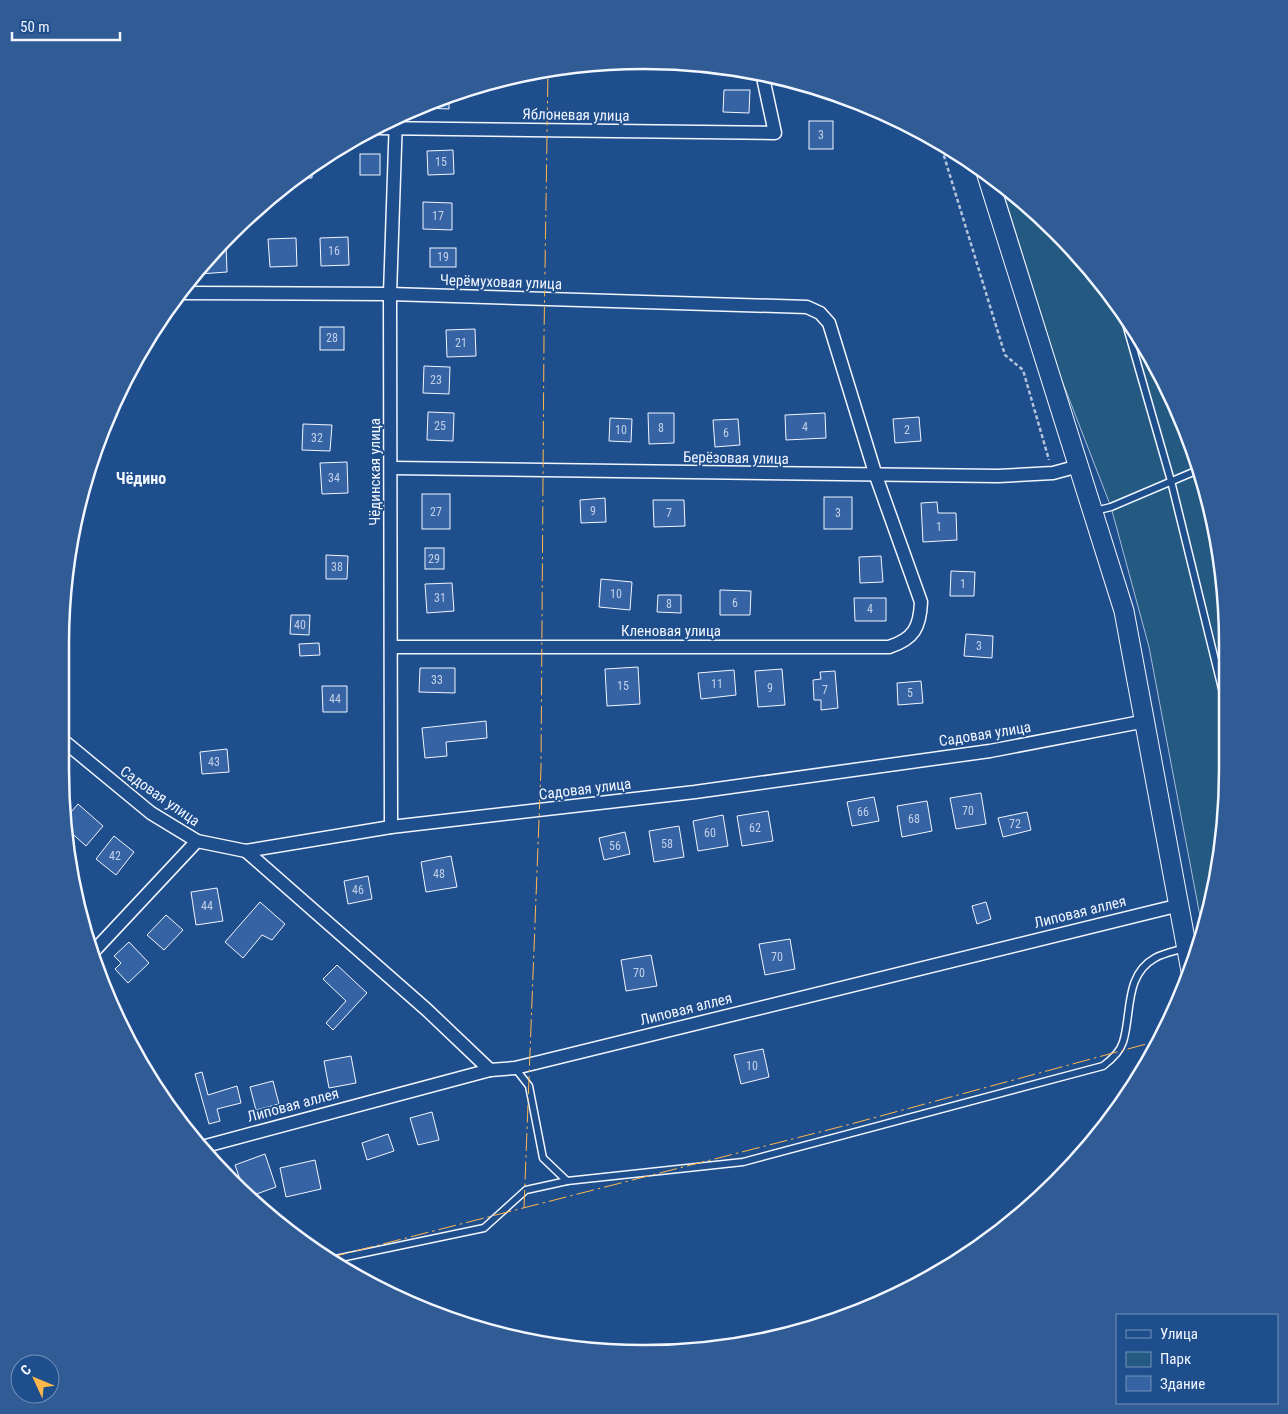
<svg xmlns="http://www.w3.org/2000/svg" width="1288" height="1414" font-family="'Roboto Condensed',sans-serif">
  <rect width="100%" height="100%" fill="#1f4e8c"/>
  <path fill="#245a82" stroke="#a8bbd7" d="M1001,185l56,46 72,88 54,101 34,110 11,114 -5,202 -20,86 -54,-285 -38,-140 -50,-129z"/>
  <g fill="#3563a3" stroke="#f2f6ff">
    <path d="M713,67l25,2v3h-26z"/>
    <path d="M724,90h26l-1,23 -26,-1z"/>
    <path d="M449,96v13l-25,-1v-5z"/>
    <rect x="809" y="121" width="24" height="28"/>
    <path d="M453,150l1,24 -26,1 -1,-24z"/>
    <rect x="360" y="154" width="20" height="21"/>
    <path d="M312,165v13h-16z"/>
    <path d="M423,202l29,1v27l-29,-1z"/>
    <path d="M348,237l1,28 -28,1 -1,-28z"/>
    <path d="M296,238l1,28 -27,1 -2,-28z"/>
    <path d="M220,244h6l1,28 -28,2v-4z"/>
    <rect x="430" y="248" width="26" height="19"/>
    <rect x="320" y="327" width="24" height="23"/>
    <path d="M475,329l1,27 -29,1 -1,-27z"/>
    <path d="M424,366l26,1 -1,27 -26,-1z"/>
    <path d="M428,412l26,1 -1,28 -26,-1z"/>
    <path d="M648,413h26v30l-25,1z"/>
    <path d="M825,413l1,25 -40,2 -1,-25z"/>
    <path d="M919,417l2,24 -26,2 -2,-24z"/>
    <path d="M610,418l22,1 -1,23 -22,-1z"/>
    <path d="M738,419l2,26 -25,2 -2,-27z"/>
    <path d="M303,424l29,1 -2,26 -28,-1z"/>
    <path d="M347,462l1,31 -26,1 -2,-31z"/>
    <rect x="422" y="494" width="28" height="35"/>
    <rect x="824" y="497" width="28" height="32"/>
    <path d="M605,498l1,24 -25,1 -1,-23z"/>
    <path d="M653,500h31l1,26 -31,1z"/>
    <path d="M937,502l1,11h18l1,27 -34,2 -2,-39z"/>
    <rect x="425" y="548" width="19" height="21"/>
    <path d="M326,555l22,1 -1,23h-21z"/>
    <path d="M881,556l2,26 -23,1 -1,-26z"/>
    <path d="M951,571l24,1 -1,24h-24z"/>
    <path d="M601,579l31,3 -2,28 -31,-3z"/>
    <path d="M452,583l2,28 -27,2 -2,-29z"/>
    <path d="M720,590l31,1 -1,24h-30z"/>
    <path d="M658,595h23v18l-24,-1z"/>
    <path d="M854,598h32v23h-31z"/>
    <path d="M291,615h19l-1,20 -19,-1z"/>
    <path d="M966,634l27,2 -1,22 -28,-2z"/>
    <path d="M319,643l1,12 -20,1 -1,-12z"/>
    <path d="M638,667l2,37 -33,2 -2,-37z"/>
    <path d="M420,668h35v25l-36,-1z"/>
    <path d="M782,669l3,36 -27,2 -3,-36z"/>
    <path d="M734,670l2,25 -35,4 -3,-26z"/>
    <path d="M835,671l3,37 -17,2v-10h-7l-1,-20 8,-1 -1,-7z"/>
    <path d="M921,681l2,22 -25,2 -1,-22z"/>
    <path d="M322,686h25v26h-24z"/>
    <path d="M486,721l1,17 -41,4 1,14 -22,2 -3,-30z"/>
    <path d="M227,749l2,23 -27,2 -2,-22z"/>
    <path d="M61,778l7,7 -6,7z"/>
    <path d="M981,793l5,31 -30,5 -6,-31z"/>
    <path d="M874,797l5,24 -27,5 -5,-24z"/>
    <path d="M927,801l5,30 -30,6 -5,-31z"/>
    <path d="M78,804l25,22 -17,20 -20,-18 -1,-9z"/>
    <path d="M768,811l5,30 -31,5 -5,-30z"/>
    <path d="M1027,812l4,18 -28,7 -5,-19z"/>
    <path d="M723,815l5,31 -30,5 -5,-30z"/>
    <path d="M679,826l5,31 -30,5 -5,-31z"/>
    <path d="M625,832l5,22 -26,6 -5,-22z"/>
    <path d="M114,836l20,16 -18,23 -20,-16z"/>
    <path d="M451,856l6,31 -31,5 -5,-30z"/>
    <path d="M368,876l4,23 -24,5 -4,-23z"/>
    <path d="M217,888l6,33 -27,4 -5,-33z"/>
    <path d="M260,902l25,22 -13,16 -10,-5 -19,23 -18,-16z"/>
    <path d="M986,902l5,17 -14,5 -5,-18z"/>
    <path d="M166,915l17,15 -19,20 -17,-15z"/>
    <path d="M790,939l5,30 -30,6 -6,-31z"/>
    <path d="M129,942l20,21 -21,20 -13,-14 6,-6 -7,-7z"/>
    <path d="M651,955l6,31 -31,5 -5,-31z"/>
    <path d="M337,965l30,28 -34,37 -7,-7 20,-22 -23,-22z"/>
    <path d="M763,1049l6,28 -28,7 -7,-29z"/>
    <path d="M351,1056l5,27 -27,5 -5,-27z"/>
    <path d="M202,1072l6,23 29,-9 4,17 -24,6 3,12 -11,3 -14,-50z"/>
    <path d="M273,1081l6,23 -23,6 -6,-23z"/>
    <path d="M432,1112l7,28 -21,5 -8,-27z"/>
    <path d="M388,1134l6,17 -27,9 -5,-17z"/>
    <path d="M265,1154l11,33 -25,9 -8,-8 -8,-23z"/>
    <path d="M315,1160l6,29 -35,8 -6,-29z"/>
  </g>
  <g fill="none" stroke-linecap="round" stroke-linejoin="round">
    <defs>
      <g id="lane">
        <path d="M1122,310l49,171 55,224"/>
        <path d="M1095,511l16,-4 87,-37"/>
        <path d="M515,1068l14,18 14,72 24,23 176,-19 360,-96c8,-6 17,-14 20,-24 9,-28 1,-67 32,-84 9,-5 21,-7 30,-10"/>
        <path d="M331,1260l153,-32 42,-38 41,-9"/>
      </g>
      <g id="street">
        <path d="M376,128l399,5 -13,-60"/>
        <path d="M180,293l210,1 417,13 13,6 9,10 47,153 45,126c-1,25 -7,37 -32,45h-498"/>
        <path d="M392,468l606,8 55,-3 26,-7"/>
        <path d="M60,738l91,75 46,28 49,10 145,-24 304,-35 295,-41 156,-30"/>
        <path d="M391,827l-1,-533 6,-177"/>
        <path d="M246,851l181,159 63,60"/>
        <path d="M94,951l103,-110"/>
        <path d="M202,1147l288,-77 25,-2 665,-163"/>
      </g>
      <path id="secondary" d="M986,172l138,439 67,360"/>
    </defs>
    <use href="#lane" stroke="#f2f6ff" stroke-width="9"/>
    <use href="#street" stroke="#f2f6ff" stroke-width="15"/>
    <use href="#secondary" stroke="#f2f6ff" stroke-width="21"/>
    <path stroke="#b3c4dc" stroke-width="2.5" stroke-dasharray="4 2.5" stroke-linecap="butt" d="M940,143l65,212 18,15 26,90"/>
    <use href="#lane" stroke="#1f4e8c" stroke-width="6"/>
    <use href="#street" stroke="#1f4e8c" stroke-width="12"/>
    <use href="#secondary" stroke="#1f4e8c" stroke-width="19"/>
    <g stroke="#ffb74d" stroke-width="1" stroke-dasharray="18 4 2.5 4" stroke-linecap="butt">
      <path d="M524,1208l17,-440 3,-432 4,-267"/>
      <path d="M328,1258l523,-134 299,-81 6,5"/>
    </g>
  </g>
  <g text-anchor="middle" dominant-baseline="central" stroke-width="4" stroke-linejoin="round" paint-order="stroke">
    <g font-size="12" fill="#c3d1e8">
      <text x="821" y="135">3</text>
      <text x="441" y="162">15</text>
      <text x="438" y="216">17</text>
      <text x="334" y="251">16</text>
      <text x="443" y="257">19</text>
      <text x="332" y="338">28</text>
      <text x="461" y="343">21</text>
      <text x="436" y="380">23</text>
      <text x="440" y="426">25</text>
      <text x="805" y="427">4</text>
      <text x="661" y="428">8</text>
      <text x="621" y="430">10</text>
      <text x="907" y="430">2</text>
      <text x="726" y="433">6</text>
      <text x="317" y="438">32</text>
      <text x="334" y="478">34</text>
      <text x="593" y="511">9</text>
      <text x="436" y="512">27</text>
      <text x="669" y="513">7</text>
      <text x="838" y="513">3</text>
      <text x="939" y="527">1</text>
      <text x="434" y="559">29</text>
      <text x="337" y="567">38</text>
      <text x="963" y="584">1</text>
      <text x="616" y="594">10</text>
      <text x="440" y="598">31</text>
      <text x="735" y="603">6</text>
      <text x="669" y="604">8</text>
      <text x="870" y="609">4</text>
      <text x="300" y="625">40</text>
      <text x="979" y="646">3</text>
      <text x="437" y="680">33</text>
      <text x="717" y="684">11</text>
      <text x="623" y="686">15</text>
      <text x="770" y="688">9</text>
      <text x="825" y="690">7</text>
      <text x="910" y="693">5</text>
      <text x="335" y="699">44</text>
      <text x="214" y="762">43</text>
      <text x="968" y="811">70</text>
      <text x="863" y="812">66</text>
      <text x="914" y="819">68</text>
      <text x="1015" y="824">72</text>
      <text x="755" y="828">62</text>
      <text x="710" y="833">60</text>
      <text x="667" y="844">58</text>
      <text x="615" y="846">56</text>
      <text x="115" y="856">42</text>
      <text x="439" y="874">48</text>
      <text x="358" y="890">46</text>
      <text x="207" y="906">44</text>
      <text x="777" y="957">70</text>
      <text x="639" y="973">70</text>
      <text x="752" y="1066">10</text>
    </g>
    <g font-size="15" fill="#f2f6ff" stroke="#1f4e8c">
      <text transform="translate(576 115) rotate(1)">Яблоневая улица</text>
      <text transform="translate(501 282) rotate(2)">Черёмуховая улица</text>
      <text transform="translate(736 458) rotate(1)">Берёзовая улица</text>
      <text transform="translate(375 472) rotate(-90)">Чёдинская улица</text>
      <text x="671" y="631">Кленовая улица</text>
      <text transform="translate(985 734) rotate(-9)">Садовая улица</text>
      <text transform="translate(585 789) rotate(-7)">Садовая улица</text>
      <text transform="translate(160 796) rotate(35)">Садовая улица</text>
      <text transform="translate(1080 912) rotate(-14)">Липовая аллея</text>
      <text transform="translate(686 1009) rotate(-14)">Липовая аллея</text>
      <text transform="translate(293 1105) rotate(-15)">Липовая аллея</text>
    </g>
    <g font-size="16" font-weight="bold" fill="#f2f6ff" stroke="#1f4e8c">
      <text x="141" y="478">Чёдино</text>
    </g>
  </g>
  <path d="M0 0H1288V1414H0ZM644 69H644A575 575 0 0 1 1219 644V770A575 575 0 0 1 644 1345H644A575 575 0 0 1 69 770V644A575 575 0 0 1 644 69Z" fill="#305b95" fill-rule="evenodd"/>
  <path fill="none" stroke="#f2f6ff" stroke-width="2.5" d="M644 69H644A575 575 0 0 1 1219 644V770A575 575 0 0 1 644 1345H644A575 575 0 0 1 69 770V644A575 575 0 0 1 644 69Z"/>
  <rect x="1116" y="1314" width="162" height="90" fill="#1f4e8c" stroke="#7391ba"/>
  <rect x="1126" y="1330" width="25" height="8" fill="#1f4e8c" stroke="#7391ba"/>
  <text x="1160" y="1339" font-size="15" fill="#f2f6ff">Улица</text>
  <rect x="1126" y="1352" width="25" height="15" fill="#245a82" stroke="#7391ba"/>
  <text x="1160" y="1364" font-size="15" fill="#f2f6ff">Парк</text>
  <rect x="1126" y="1376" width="25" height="15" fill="#3563a3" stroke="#7391ba"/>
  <text x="1160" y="1389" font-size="15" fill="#f2f6ff">Здание</text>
  <g transform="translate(35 1379) rotate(314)"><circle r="24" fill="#1f4e8c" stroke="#7391ba"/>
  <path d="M0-4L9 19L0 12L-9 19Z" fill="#ffb74d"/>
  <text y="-8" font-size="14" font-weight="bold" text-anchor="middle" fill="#f2f6ff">С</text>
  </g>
  <path d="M12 32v8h108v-8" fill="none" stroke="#f2f6ff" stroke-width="2.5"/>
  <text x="20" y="32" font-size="15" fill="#f2f6ff" stroke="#1f4e8c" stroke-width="4" paint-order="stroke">50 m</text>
</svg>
